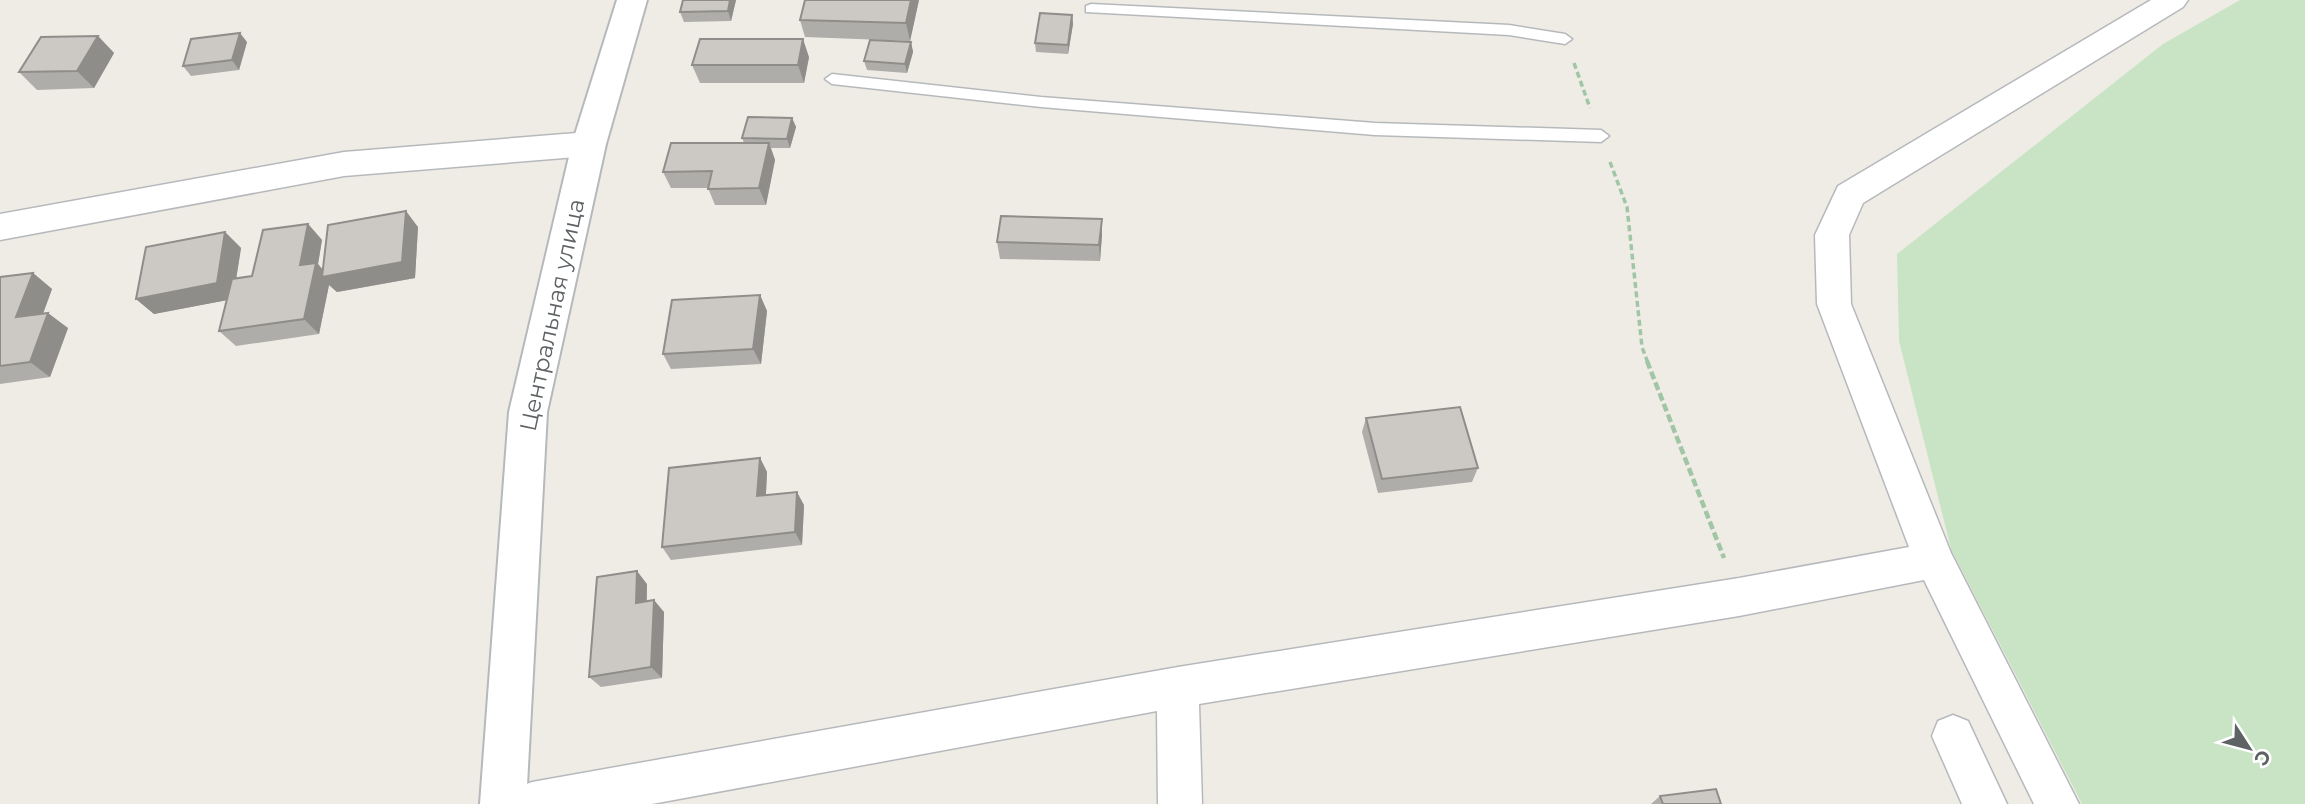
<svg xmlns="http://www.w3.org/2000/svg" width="2305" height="804" font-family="Montserrat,sans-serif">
  <rect width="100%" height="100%" fill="#efece6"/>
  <path fill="#c9e4c5" d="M2240,0h65v804h-223l-131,-255 -52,-208 -2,-87 266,-210z"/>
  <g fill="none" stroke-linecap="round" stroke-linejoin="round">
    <defs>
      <g id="lane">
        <path d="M1091,4l418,21 56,9 7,5 -7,5 -56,-9 -423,-23v-6z"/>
        <path d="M832,74l209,23 334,26 226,7 8,6 -8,6 -226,-7 -334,-28 -209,-23 -7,-5z"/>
      </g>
      <g id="street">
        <path d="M2151,0h37l-5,7 -320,196 -14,32 2,69 100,249 128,251h-45l-110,-224 -185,36 -540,88 3,100h-44l-1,-93 -505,93h-142l6,-16 16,-6 646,-115 561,-89 170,-31 -92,-243 -2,-69 23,-49z"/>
        <path d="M589,132l11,4 5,8 -5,8 -11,4 -245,20 -344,64v-26l344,-62z"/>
        <path d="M1953,715l15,6 39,83h-45l-30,-68 6,-15z"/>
      </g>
      <path id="secondary" d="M617,0h30l-41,144 -59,268 -21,392h-46l29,-392 63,-268z"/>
    </defs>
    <use href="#lane" stroke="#b6b9bc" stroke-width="3"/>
    <use href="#street" stroke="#b6b9bc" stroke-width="3"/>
    <use href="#secondary" stroke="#b5b9bc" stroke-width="4"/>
    <g stroke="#a1c6a6" stroke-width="3.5" stroke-dasharray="6 3.5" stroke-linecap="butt">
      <path d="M1574,63l16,45"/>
      <path d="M1610,162l17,45 15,140 6,16"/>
    </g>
    <path stroke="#a1c6a6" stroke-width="4.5" stroke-dasharray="8 3.5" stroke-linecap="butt" d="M1647,361l77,197"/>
    <use href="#lane" fill="#fff" fill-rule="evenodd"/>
    <use href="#street" fill="#fff" fill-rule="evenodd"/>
    <use href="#secondary" fill="#fff" fill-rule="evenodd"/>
  </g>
  <g fill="#afada9">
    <path d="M736,0l-5,21 -47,1 -4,-10z"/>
    <path d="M805,0h114l-9,41 -105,-4 -5,-17z"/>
    <path d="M1072,15l1,9 -5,30 -32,-2 -1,-9z"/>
    <path d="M98,36l16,17 -20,35 -57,2 -18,-18z"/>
    <path d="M247,42l-8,28 -48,6 -8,-10z"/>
    <path d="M911,42l2,10 -6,21 -40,-3 -3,-9z"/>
    <path d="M809,57l-5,26h-104l-8,-18z"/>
    <path d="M792,118l4,9 -6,21h-19l4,12 -9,45h-51l-7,-17h-37l-8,-16 81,-29 -2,-5z"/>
    <path d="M308,224l14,16 -4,24 5,6 95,-43 -3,51 -78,14 -8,-7 -10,49 -83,12 -17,-15 8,-31 -73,14 -18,-15 89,-67 16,16 -5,31 16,-3z"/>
    <path d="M1102,235l-2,26 -100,-2 -3,-17z"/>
    <path d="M33,273l19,16 -9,24 25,15 -18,49 -50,7v-107z"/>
    <path d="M760,295l7,16 -6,53 -90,5 -8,-15z"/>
    <path d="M1366,418l112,50 -6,14 -94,11 -16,-61z"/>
    <path d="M760,458l7,14 -1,23 38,10 -2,40 -131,15 -9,-13z"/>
    <path d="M647,584v17l17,11 -2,66 -61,9 -12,-10z"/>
    <path d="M1660,796l61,8h-70z"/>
  </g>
  <g fill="#8f8d8a">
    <path d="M730,0h6l-5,21 -3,-10z"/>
    <path d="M911,0h8l-9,41 -4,-18z"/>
    <path d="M1072,15l1,9 -5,30v-9z"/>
    <path d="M240,33l7,9 -8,28 -7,-10z"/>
    <path d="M98,36l16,17 -20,35 -17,-17z"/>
    <path d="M803,39l6,18 -5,26 -6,-18z"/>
    <path d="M911,42l2,10 -6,21 -2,-9z"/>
    <path d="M792,118l4,9 -6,21 -3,-9z"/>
    <path d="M769,143l6,17 -9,45 -7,-17z"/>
    <path d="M406,211l12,16 -3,51 -78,14 -8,-7 -10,49 -15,-15 -4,-54 8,-41 14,16 -4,24 10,12z"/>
    <path d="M1102,219v16l-2,26 -1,-16z"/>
    <path d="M225,232l16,16 -8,51 -79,15 -18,-15z"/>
    <path d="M33,273l19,16 -16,44 -20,-16z"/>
    <path d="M760,295l7,16 -6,53 -8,-15z"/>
    <path d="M48,313l20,15 -18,49 -20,-15z"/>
    <path d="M760,458l7,14 -2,38 -8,-14z"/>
    <path d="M797,492l7,13 -2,40 -7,-13z"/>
    <path d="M637,571l10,13 -1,31 -10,-12z"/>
    <path d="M654,600l10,12 -2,66 -11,-11z"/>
  </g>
  <g fill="#ccc9c5" stroke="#8f8d8a" stroke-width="2">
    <path d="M683,0h47l-2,11 -48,1z"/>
    <path d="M805,0h106l-5,23 -106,-3z"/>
    <path d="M1040,13l32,2 -4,30 -33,-2z"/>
    <path d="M240,33l-8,27 -49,6 8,-27z"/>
    <path d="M98,36l-21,35 -58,1 22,-35z"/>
    <path d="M700,39h103l-5,26h-106z"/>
    <path d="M870,40l41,2 -6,22 -41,-3z"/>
    <path d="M748,117l44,1 -5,21 -45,-1z"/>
    <path d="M671,143h98l-10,45 -51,1 4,-18 -49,1z"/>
    <path d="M406,211l-4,51 -80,15 6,-52z"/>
    <path d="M1001,216l101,3 -3,26 -102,-3z"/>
    <path d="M308,224l-8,41 16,-2 -12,56 -85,12 13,-52 20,-3 11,-46z"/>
    <path d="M225,232l-8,51 -81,16 10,-52z"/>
    <path d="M33,273l-17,44 32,-4 -18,49 -30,4v-89z"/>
    <path d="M760,295l-7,54 -90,5 9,-54z"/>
    <path d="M1460,407l18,61 -96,11 -16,-61z"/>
    <path d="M760,458l-3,38 40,-4 -2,40 -133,15 7,-79z"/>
    <path d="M637,571l-1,32 18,-3 -3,67 -62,10 8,-100z"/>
    <path d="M1716,789l5,15h-58l-3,-8z"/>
  </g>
  <g text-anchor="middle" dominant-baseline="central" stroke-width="5" stroke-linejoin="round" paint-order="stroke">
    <g font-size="23" fill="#5e6265" stroke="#fff">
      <text transform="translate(552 315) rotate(-78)">Центральная улица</text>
    </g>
  </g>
  <g transform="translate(2249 748) rotate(126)" stroke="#ffffff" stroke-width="5" paint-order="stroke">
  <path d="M0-5L12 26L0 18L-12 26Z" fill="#5e6265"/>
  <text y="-10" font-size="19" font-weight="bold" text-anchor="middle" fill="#5e6265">С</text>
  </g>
</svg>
